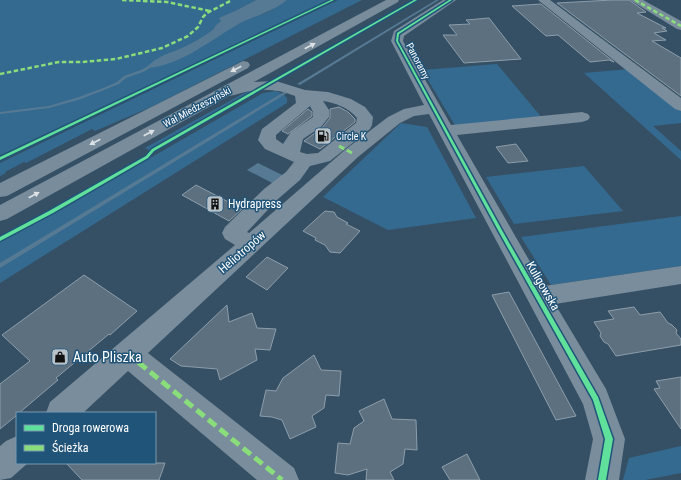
<svg xmlns="http://www.w3.org/2000/svg" width="681" height="480" font-family="'Roboto Condensed',sans-serif">
  <rect width="100%" height="100%" fill="#355065"/>
  <g fill="#356a90">
    <path d="M0,0h256l-21,11 9,7 22,-5 21,-13h43l-330,156z"/>
    <path d="M338,0h24l-211,107 -56,24 -3,-2 -66,34 -2,-1 -19,10 1,1 -6,3v-13z"/>
    <path d="M497,64l46,55 -87,8 -34,-57z"/>
    <path d="M630,69l51,42v12l-28,3 28,25v9l-97,-87z"/>
    <path d="M259,88l-110,62 -4,-2 99,-55z"/>
    <path d="M276,91l7,3 4,4v5l-287,180v-41l53,-28 210,-121z"/>
    <path d="M401,123l26,4 49,91 -88,12 -65,-33z"/>
    <path d="M584,166l39,45 -109,13 -28,-47z"/>
    <path d="M681,216v50l-130,19 -30,-48z"/>
    <path d="M681,446v27l-36,7h-22l6,-22z"/>
  </g>
  <g fill="#567a94">
    <path d="M256,0h31c-15,12 -30,15 -47,23 -28,16 -61,44 -94,45 10,-12 25,-15 38,-21 11,-5 21,-11 30,-18l1,-3 6,-5 -2,-3 16,-7z"/>
    <path d="M258,163l28,14 -10,8 -29,-15z"/>
  </g>
  <g fill="none" stroke-linecap="round" stroke-linejoin="round">
    <g fill="#567a94" fill-rule="evenodd">
      <path d="M436,0h3l-139,85 -3,-1z"/>
      <path d="M152,64l3,1 -12,7 -17,6 -7,6 -38,15 -32,9 -49,6v-2l49,-6 30,-9 27,-10 11,-5 7,-6 17,-6z"/>
      <path d="M284,92l3,1 -287,175v-5z"/>
    </g>
  </g>
  <g fill="#5c7080" stroke="#8d9eab">
    <path d="M612,0h17l17,12 -9,1 29,15h-4l5,3 -13,2 12,7 -14,1 29,17v38l-124,-93z"/>
    <path d="M541,4l73,58 -5,-2 -19,2 -32,-27 -12,1 -34,-30z"/>
    <path d="M489,18l32,41 -57,4 -21,-28h14l-8,-10 21,-1 -4,-4z"/>
    <path d="M339,107l9,5 7,7v3l-35,27 -16,-8 18,-13 8,-10v-9z"/>
    <path d="M308,109l4,3v4l-24,18 -6,-3z"/>
    <path d="M516,144l12,17 -20,2 -12,-16z"/>
    <path d="M196,185l46,24 -13,12 -47,-26z"/>
    <path d="M325,211l9,1 3,5 11,6 -2,1 14,7 -20,22 -10,-1 -5,-7 -10,-5 1,-2 -13,-7z"/>
    <path d="M267,257l21,11 -21,22 -21,-13z"/>
    <path d="M84,275l53,36 -27,24 -1,-1 -53,44 2,2 -39,33h-2v2l-17,14v-45l30,-23 -28,-26z"/>
    <path d="M509,292l67,124 -20,4 -64,-125z"/>
    <path d="M227,305l2,17 23,-9 5,15 19,1 -6,21 -15,-1 2,11 -37,20 -3,-11 -36,-3 -11,-7z"/>
    <path d="M634,307l6,8 20,-3 8,11 4,2 5,5 -1,3 5,6v6l-65,11 -8,-12 -4,-2 -4,-6 1,-3 -7,-11 20,-3 -6,-8z"/>
    <path d="M314,355l7,15 20,1 -2,25 -13,-1 -2,13 -12,8 4,11 -26,12 -8,-19 -10,-3 -12,-1 6,-26 10,1 7,-13z"/>
    <path d="M681,377v52l-27,-40 6,-1 -4,-7z"/>
    <path d="M384,399l8,20 24,1 1,30 -12,-1 -2,15 -13,8 4,8h-28l1,-11 -19,6 -13,-2 3,-30 12,1 4,-16 10,-7 -5,-10z"/>
    <path d="M467,454l13,26h-30l-8,-13z"/>
    <path d="M66,463h99l-6,17h-77z"/>
  </g>
  <g fill="none" stroke-linecap="round" stroke-linejoin="round">
    <g fill="#798d9c" fill-rule="evenodd">
      <path d="M443,0h13l-52,36 -1,5 48,84 131,-13 6,2 2,3 -2,3 -6,2 -125,13 87,151 137,-20v18l-126,20 51,85 19,50 -6,41h-34l8,-41 -10,-35 -154,-290 -15,2 -14,7 -42,34 -210,196 146,115 5,12h-42l-129,-109 -45,42h-37l4,-11 185,-157 -10,-6 -3,-6 3,-6 39,-38 22,-17 8,-10 -29,-13 -7,-9 4,-11 34,-26 -1,-7c-17,-7 -32,-8 -50,-4 -9,2 -18,6 -27,4l-3,-3 3,-3 33,-8 25,-1 29,9 23,2 23,7 14,8 8,10 -1,8 -2,4 -40,32 -20,5 -10,14 -22,19 -31,33 2,1 97,-84 42,-32 16,-8 20,-4 -33,-64 3,-10zM323,101c12,2 25,6 34,17l-1,5 -38,30 -11,1 -7,-2 3,-13 18,-12 8,-10v-7zM310,106l3,6v5l-22,15 -8,12 -7,-5v-4z"/>
      <path d="M538,0h12l131,98v13l-6,-2z"/>
      <path d="M630,0h13l38,21v9l-4,-1z"/>
      <path d="M17,436v27h11l-17,15 -11,2v-34l6,-5z"/>
    </g>
    <g fill="#788c9b" fill-rule="evenodd">
      <path d="M386,0h13l-1,2 -391,217 -7,2v-16z"/>
      <path d="M243,61l5,1 2,3 -2,3 -241,128 -7,1v-14z"/>
    </g>
    <g stroke="#8add7b" stroke-width="2.5" stroke-dasharray="4.5 2.5" stroke-linecap="butt">
      <path d="M122,0l45,2 43,9"/>
      <path d="M635,0l46,26"/>
      <path d="M0,74l59,-12h23l34,-3 46,-11 26,-12 10,-9 5,-10 4,-4 25,-13"/>
    </g>
    <path stroke="#8add7b" stroke-width="3" stroke-dasharray="6 3" stroke-linecap="butt" d="M339,146l13,7"/>
    <path stroke="#8add7b" stroke-width="5" stroke-dasharray="10 5" stroke-linecap="butt" d="M127,353l155,127"/>
    <defs>
      <g id="cycleway">
        <path d="M331,0h3l-334,160v-3z"/>
        <path d="M414,0h3l-263,151 -6,7 -95,55 -53,28v-4l49,-26 97,-55 6,-7z"/>
        <path d="M449,0h3l-53,34 -1,7 105,191 95,165 15,42 -7,41h-8l7,-41 -12,-39 -94,-168 -103,-191 1,-8z"/>
      </g>
    </defs>
    <use href="#cycleway" stroke="#215479" stroke-width="3"/>
    <use href="#cycleway" fill="#60e19b" fill-rule="evenodd"/>
  </g>
  <defs><path id="oneway-solid" d="M-6-.8H1V-3.2L6.5 0L1 3.2V.8H-6Z"/></defs>
  <g fill="#dde2e6">
    <use href="#oneway-solid" transform="translate(310 46) rotate(-28)"/>
    <use href="#oneway-solid" transform="translate(236 69) rotate(153)"/>
    <use href="#oneway-solid" transform="translate(149 133) rotate(-28)"/>
    <use href="#oneway-solid" transform="translate(95 142) rotate(153)"/>
    <use href="#oneway-solid" transform="translate(34 195) rotate(-28)"/>
  </g>
  <defs>
    <symbol id="fuel-square" viewBox="-11 -11 22 22"><rect x="-9" y="-9" width="18" height="18" rx="4" fill="#b8c2c9" stroke="#215479"/><path d="M-5.5-6h7V0h2V4h1.3V-2.5L3-4.5l.8-.8L6-3V5H2.5V1h-1V6h-7ZM-4.2-4.7v3.2H.2V-4.7Z" fill="#111"/></symbol>
    <symbol id="building-square" viewBox="-11 -11 22 22"><rect x="-9" y="-9" width="18" height="18" rx="4" fill="#b8c2c9" stroke="#215479"/><path d="M-4-6H4V6H1V3H-1V6H-4ZM-2.5-4.3h1.7v1.8h-1.7ZM.8-4.3h1.7v1.8H.8ZM-2.5-1h1.7V.8h-1.7ZM.8-1h1.7V.8H.8Z" fill="#111"/></symbol>
    <symbol id="shop-square" viewBox="-11 -11 22 22"><rect x="-9" y="-9" width="18" height="18" rx="4" fill="#b8c2c9" stroke="#215479"/><path d="M-5-2.5h2.3a2.7 3.5 0 0 1 5.4 0H5L5.5 6h-11ZM-1.5-2.5h3a1.5 2.3 0 0 0-3 0Z" fill="#111"/></symbol>
  </defs>
  <g fill-rule="evenodd">
    <use href="#fuel-square" x="313" y="126" width="20" height="20"/>
    <use href="#building-square" x="205" y="194" width="20" height="20"/>
    <use href="#shop-square" x="50" y="347" width="20" height="20"/>
  </g>
  <g text-anchor="middle" dominant-baseline="central" stroke-width="3" stroke-linejoin="round" paint-order="stroke">
    <g font-size="10" fill="#fff" stroke="#215479">
      <text transform="translate(418 61) rotate(62)">Panoramy</text>
      <text transform="translate(197 107) rotate(-28)">Wał Miedzeszyński</text>
    </g>
    <g font-size="10" fill="#fff" stroke="#215479" text-anchor="start">
      <text x="336" y="136">Circle K</text>
    </g>
    <g font-size="12" fill="#fff" stroke="#215479" text-anchor="start">
      <text x="228" y="204">Hydrapress</text>
    </g>
    <g font-size="12" fill="#fff" stroke="#215479">
      <text transform="translate(242 252) rotate(-41)">Heliotropów</text>
      <text transform="translate(543 286) rotate(60)">Kuligowska</text>
    </g>
    <g font-size="14" fill="#fff" stroke="#215479" text-anchor="start">
      <text x="73" y="357">Auto Pliszka</text>
    </g>
  </g>
  <rect x="16" y="412" width="140" height="52" fill="#215479" stroke="#7a98af"/>
  <rect x="24" y="425" width="20" height="6" fill="#60e19b" stroke="#7a98af"/>
  <text x="52" y="432" font-size="12" fill="#ffffff">Droga rowerowa</text>
  <rect x="24" y="445" width="20" height="6" fill="#8add7b" stroke="#7a98af"/>
  <text x="52" y="452" font-size="12" fill="#ffffff">Ścieżka</text>
</svg>
